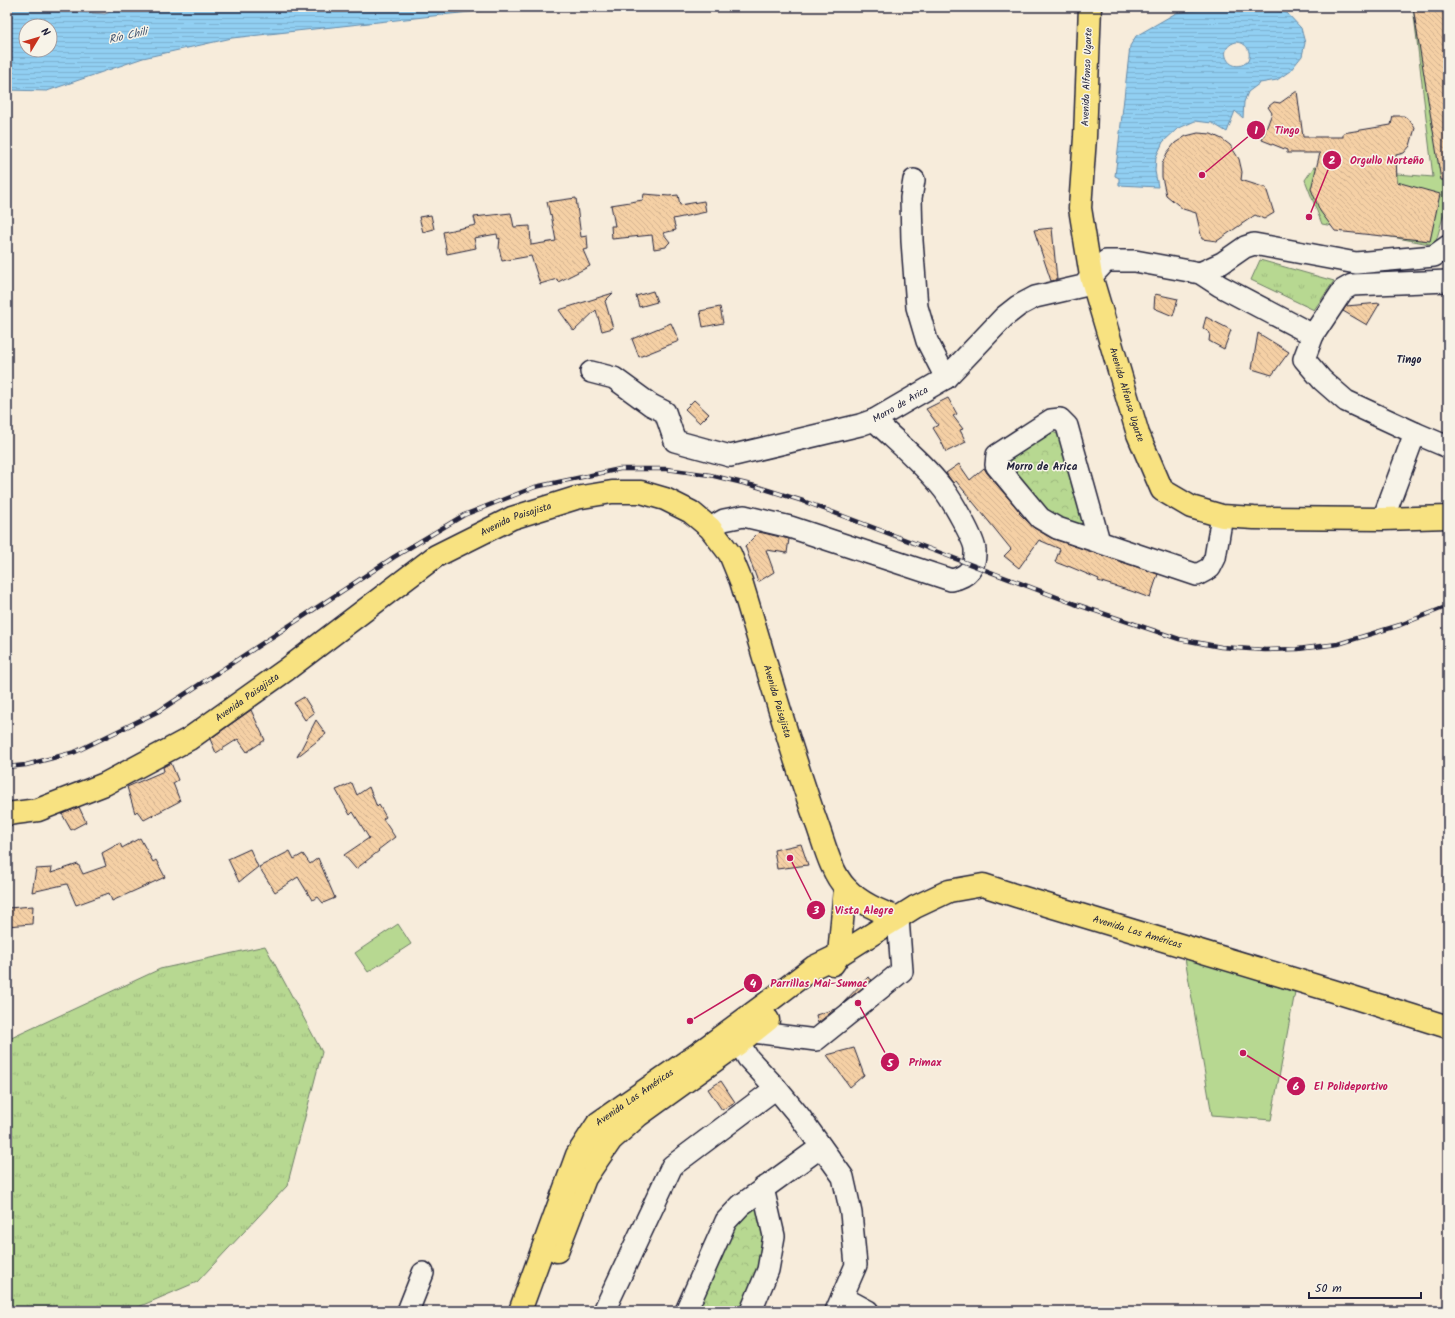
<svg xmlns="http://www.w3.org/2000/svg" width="1455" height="1318" font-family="Kalam,sans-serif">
  <defs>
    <pattern id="grass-tufts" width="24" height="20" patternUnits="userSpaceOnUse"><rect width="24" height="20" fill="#b7d891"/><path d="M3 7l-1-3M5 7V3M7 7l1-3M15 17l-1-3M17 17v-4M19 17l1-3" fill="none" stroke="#9db97e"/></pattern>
    <pattern id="park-crowns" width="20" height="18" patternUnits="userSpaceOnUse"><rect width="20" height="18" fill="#b7d891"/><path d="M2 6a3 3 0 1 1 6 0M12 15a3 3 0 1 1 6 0" fill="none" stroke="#9db97e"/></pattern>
    <pattern id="water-rules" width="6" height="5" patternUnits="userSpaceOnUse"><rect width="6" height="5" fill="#91cff2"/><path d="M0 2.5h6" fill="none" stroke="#7db1d0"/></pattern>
    <pattern id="building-back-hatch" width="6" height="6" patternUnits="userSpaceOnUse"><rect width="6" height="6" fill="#f5d0a5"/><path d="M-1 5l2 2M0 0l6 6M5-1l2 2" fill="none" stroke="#d2b28f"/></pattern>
  </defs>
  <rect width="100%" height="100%" fill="#f7ecdb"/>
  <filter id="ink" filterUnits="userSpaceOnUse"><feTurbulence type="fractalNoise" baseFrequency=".025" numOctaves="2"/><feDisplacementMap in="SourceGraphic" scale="8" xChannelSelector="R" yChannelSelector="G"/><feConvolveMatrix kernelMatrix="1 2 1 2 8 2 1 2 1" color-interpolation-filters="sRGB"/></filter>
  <g filter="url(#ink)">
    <g fill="url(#grass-tufts)" stroke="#6c7d66">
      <path d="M1260,260l74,21 -20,29 -63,-30z"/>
      <path d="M265,946l57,106 -35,134 -90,96 -68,29h-122v-271l153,-71z"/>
    </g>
    <g fill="url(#park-crowns)" stroke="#6c7d66">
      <path d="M1044,432h9l8,4 28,91 -7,3 -36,-14 -35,-45 -1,-16z"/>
      <path d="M762,1197l8,38 -30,76h-42l37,-88z"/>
    </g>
    <g fill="#b7d891" stroke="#6c7d66">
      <path d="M1413,7h35v192l-13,46 -113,-21 -17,-44 9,-13 119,10z"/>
      <path d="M398,924l13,20 -43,28 -13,-19z"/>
      <path d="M1185,958l110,34 -24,128 -59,-5z"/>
    </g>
    <g fill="url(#water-rules)" stroke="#658aa9" fill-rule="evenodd">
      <path d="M7,7l98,7 19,-7h391l-283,31 -89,20 -96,33 -40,-1zM26,26h24v24h-24z"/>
      <path d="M1215,7h45l27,6 14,15 4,15 -3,13 -12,15 -13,9 -17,3 -12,9 -4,10 -1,16 -8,-7 -8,21 -15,-9 -17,-2 -18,8 -14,13 -7,15 -1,14 3,16 -39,-2v-7l-4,-2 15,-130 6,-10 40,-23zM1236,42c10,0 16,9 12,19 -17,16 -34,-13 -12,-19z"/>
    </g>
    <g fill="url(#building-back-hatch)" stroke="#22223b">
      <path d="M1413,7h35v173h-7z"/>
      <path d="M1297,91l6,46h40v-4l48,-8 2,-9h11l6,5 5,7 -5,18 -6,7 -8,2 1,27 43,12 -10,47 -95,-10 -15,-20 -9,-22 9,-36h-33v-3l-25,-10 10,-27 -4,-6 6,-5 6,1z"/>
      <path d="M1198,133l13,1 11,5 8,6 9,14 3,13 -1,8 25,8 8,25 -10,6 -9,-4 -38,26 -15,-2 -6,-26 -13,-4 -17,-14 -4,-18v-13l5,-11 8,-10 11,-7z"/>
      <path d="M644,194l25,2 9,-1 2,10 24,-4 2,11 -33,7 3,11 -13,3 7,9 -3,3 -1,2 -12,2 -2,-14 -40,4 -1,-13h4l-4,-21 32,-5z"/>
      <path d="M576,198l5,39 6,-1 1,13 -5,1 7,16 -32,16 -1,-3 -17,5 -9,-28 -29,5 -3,-13 1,-10 -2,1 -1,-5 -23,4 2,10 -29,6 -4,-22 33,-7 -2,-8 37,-4 3,14 16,-1 1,19 25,-4 -5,-27 -1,1 -3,-13z"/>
      <path d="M431,215l3,14 -11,3 -4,-15z"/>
      <path d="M1052,228l5,52 -6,1 -17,-51z"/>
      <path d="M653,291l4,11 -18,5 -3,-11z"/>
      <path d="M613,293l-8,8 8,27 -11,3 -6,-21 -22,21 -15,-21z"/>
      <path d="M1155,294l23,5 -5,17 -19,-8z"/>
      <path d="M1380,303l-13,22 -24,-14 3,-5z"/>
      <path d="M720,307l3,16 -20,4 -3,-16z"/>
      <path d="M1206,317l25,13 -7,19 -15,-8 1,-8 -7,-5z"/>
      <path d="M671,323l8,18 -40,16 -7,-18z"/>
      <path d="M1258,333l31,19 -17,23 -20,-6z"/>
      <path d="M948,398l9,16 -4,2 10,13 -3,1 6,12 -20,10 -5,-11 -8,-13 5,-3 -12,-16z"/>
      <path d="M694,400l15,14 -9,9 -15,-14z"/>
      <path d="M959,464l11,16 14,-12 3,5 33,39 -1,1 15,15 17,10 107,36 -8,24 -19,-7 -33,-10 1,-2 -31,-13v1l-13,-5 5,-13 -21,-9 -20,28 -15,-12 7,-7 -55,-68 -3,2 -7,-10z"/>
      <path d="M759,532l30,7 -2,14 -21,-3 8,22 -16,10 -13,-36z"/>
      <path d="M304,697l10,16 -9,7 -11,-17z"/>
      <path d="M251,710l14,30 -18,12 -9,-13 -22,14 -6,-14z"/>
      <path d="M316,720l10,14 -29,23z"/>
      <path d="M171,763l7,17 -5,3 7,18 -36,19 -7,-9 -2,2 -8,-26 37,-16 -1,-4z"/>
      <path d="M352,783l5,12 12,-8 8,20 2,-2 7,12 -3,2 12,18 -17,13 1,1 -23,18 -12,-14 25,-17 -16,-26 -3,3 -14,-25z"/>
      <path d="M79,807l7,15 -15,8 -9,-16z"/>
      <path d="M140,838l13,24 3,-2 9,17 -53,24 -3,-8 -33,12 -9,-21 -35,8 4,-23 16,-1 -1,5 27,-9 5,10 23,-8 -4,-13 18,-10 2,5z"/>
      <path d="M801,844l7,21 -31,4 -3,-19z"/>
      <path d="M250,849l8,18 -19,15 -11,-23z"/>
      <path d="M290,851l4,8 9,-5 7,10 8,-6 17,40 -12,5 -5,-6 -6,3 -14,-23 -23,15 -16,-25z"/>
      <path d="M33,906l-1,18 -25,2 1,-18z"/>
      <path d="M868,977l4,3 -31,25z"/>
      <path d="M835,1009l-17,14 -2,-8z"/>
      <path d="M854,1048l10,27 -14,12 -23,-32z"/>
      <path d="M721,1081l14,21 -13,8 -14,-21z"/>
    </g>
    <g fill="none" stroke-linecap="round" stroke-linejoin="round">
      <defs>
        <g id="minor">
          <path d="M914,180l-3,18 1,43 5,66 10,34 19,37"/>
          <path d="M1200,273l22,-10 23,-16 9,-3 102,19 78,-7 14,-10"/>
          <path d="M1448,281l-96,4 -9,5 -30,45 -9,24 18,21 24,21 69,32 33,14"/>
          <path id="s1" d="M591,372l23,6 37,27 14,7 10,29 55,15 130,-31 14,-5 72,-42 58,-61 14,-11 17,-9 48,-11 23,-25h29l65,12 20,13 93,49"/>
          <path d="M1383,519l32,-86"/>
          <path d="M710,528l14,-8 20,-4 46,11 161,53c17,-3 25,-13 24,-30 0,-10 -24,-51 -31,-60 -20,-26 -46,-47 -70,-70"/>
          <path d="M1099,541l-32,-115 -7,-7 -9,1 -54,35 -1,10 44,53 17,10 140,47 13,-7 5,-10 7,-42"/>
          <path d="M753,1032l63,8 86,-69 -4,-53"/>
          <path d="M739,1043l9,15 28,30 24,29 43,60 8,36 5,52 -20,46"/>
          <path d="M842,1297l26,14"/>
          <path d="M408,1311l15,-38"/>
          <path d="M604,1311l68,-145 104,-78"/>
          <path d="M686,1311l40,-90 15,-16 80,-58"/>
          <path d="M751,1311l17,-41 6,-34 -11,-48"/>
        </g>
        <g id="major">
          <path id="s2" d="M1090,7l-5,130 -5,71 11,68 47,158 24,56 29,17 31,9 32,2 129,1 65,-2"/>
          <path id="s3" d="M7,814l31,-4 67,-26 84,-45 97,-69 150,-114 76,-38 64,-20 36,-6h29l24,7 26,13 19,16 20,26 11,27c25,81 47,163 76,243 7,19 14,49 29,64 14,15 33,23 52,30"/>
          <path d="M833,964l6,-9 6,-67"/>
          <path d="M557,1251l28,-73 26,-38 28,-25 100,-72 29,-23"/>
          <path id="s4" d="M520,1311l57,-156 21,-32 98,-68 76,-56 42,-32 25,-12 76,-48 34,-16 34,-6 34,11 316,95 115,36"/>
        </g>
      </defs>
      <use href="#minor" stroke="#22223b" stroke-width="24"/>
      <use href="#major" stroke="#22223b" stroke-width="25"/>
      <use href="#minor" stroke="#f7f3e8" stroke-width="21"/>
      <use href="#major" stroke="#f8e281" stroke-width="22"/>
      <defs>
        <path id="rail" d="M7,767l19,-2 49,-13 84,-41 235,-154 70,-42 71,-28 85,-18h46l44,6 45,11 48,15 272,103 104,35 42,8 44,3 33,-1 40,-5 62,-19 48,-19"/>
      </defs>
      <use href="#rail" stroke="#22223b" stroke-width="4.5"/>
      <use href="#rail" stroke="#f7f3e8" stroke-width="3" stroke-dasharray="9" stroke-linecap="butt"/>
    </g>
  </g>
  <g text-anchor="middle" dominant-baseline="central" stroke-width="3" stroke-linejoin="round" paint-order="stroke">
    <g font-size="10" fill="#22223b" stroke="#f7f3e8">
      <text transform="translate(1087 77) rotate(-88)">Avenida Alfonso Ugarte</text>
      <text stroke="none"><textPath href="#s2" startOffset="394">Avenida Alfonso Ugarte</textPath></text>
      <text stroke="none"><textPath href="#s1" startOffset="352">Morro de Arica</textPath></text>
      <text stroke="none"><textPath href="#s3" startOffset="594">Avenida Paisajista</textPath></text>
      <text stroke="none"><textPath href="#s3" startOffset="270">Avenida Paisajista</textPath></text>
      <text stroke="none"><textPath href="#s3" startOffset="990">Avenida Paisajista</textPath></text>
      <text stroke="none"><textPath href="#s4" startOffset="822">Avenida Las Américas</textPath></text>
      <text stroke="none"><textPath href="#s4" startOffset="249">Avenida Las Américas</textPath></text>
    </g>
    <g font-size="11" font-style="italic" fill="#435672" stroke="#f7f3e8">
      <text transform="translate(128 36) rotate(-13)">Río Chili</text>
    </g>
    <g font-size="11" font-weight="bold" fill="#22223b" stroke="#f7f3e8">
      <text x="1409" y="360">Tingo</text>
      <text x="1042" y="467">Morro de Arica</text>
    </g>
  </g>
  <path fill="none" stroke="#c2185b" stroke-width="1.5" d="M1202 175L1256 130M1309 217L1332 160M790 858L816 910M690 1021L753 983M858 1003L890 1062M1243 1053L1296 1086"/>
  <g fill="#c2185b" stroke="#f7f3e8" stroke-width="1.5">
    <circle cx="1202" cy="175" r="4"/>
    <circle cx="1309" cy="217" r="4"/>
    <circle cx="790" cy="858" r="4"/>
    <circle cx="690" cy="1021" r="4"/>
    <circle cx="858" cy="1003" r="4"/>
    <circle cx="1243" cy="1053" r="4"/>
    <circle cx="1256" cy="130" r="10"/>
    <circle cx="1332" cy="160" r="10"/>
    <circle cx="816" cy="910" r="10"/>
    <circle cx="753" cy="983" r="10"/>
    <circle cx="890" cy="1062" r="10"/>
    <circle cx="1296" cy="1086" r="10"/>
  </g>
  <g font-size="12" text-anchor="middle" font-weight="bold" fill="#fff">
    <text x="1256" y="134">1</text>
    <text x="1332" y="164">2</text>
    <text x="816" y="914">3</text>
    <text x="753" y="987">4</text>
    <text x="890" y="1067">5</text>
    <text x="1296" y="1090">6</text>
  </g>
  <g font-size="11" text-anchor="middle" font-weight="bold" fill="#c2185b" stroke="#f7f3e8" stroke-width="3" stroke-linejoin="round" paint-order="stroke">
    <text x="1287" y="134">Tingo</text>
    <text x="1387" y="164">Orgullo Norteño</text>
    <text x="864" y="914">Vista Alegre</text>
    <text x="819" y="987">Parrillas Mai-Sumac</text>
    <text x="925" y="1066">Primax</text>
    <text x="1351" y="1090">El Polideportivo</text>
  </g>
  <rect width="1455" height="1318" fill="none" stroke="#f7f3e8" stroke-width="24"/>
  <rect x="12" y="12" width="1431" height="1294" fill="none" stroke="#22223b" stroke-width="1.5" filter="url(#ink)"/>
  <g transform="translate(38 38) rotate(52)"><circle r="19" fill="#f7f3e8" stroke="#a29fa3"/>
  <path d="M0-3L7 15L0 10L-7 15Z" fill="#c8321e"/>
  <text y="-6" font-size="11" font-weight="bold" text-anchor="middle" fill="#22223b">N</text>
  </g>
  <path d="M1309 1292v6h112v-6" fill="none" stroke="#22223b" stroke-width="2"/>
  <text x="1315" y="1292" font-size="12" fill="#22223b" stroke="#f7f3e8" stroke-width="3" paint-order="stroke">50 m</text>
</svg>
